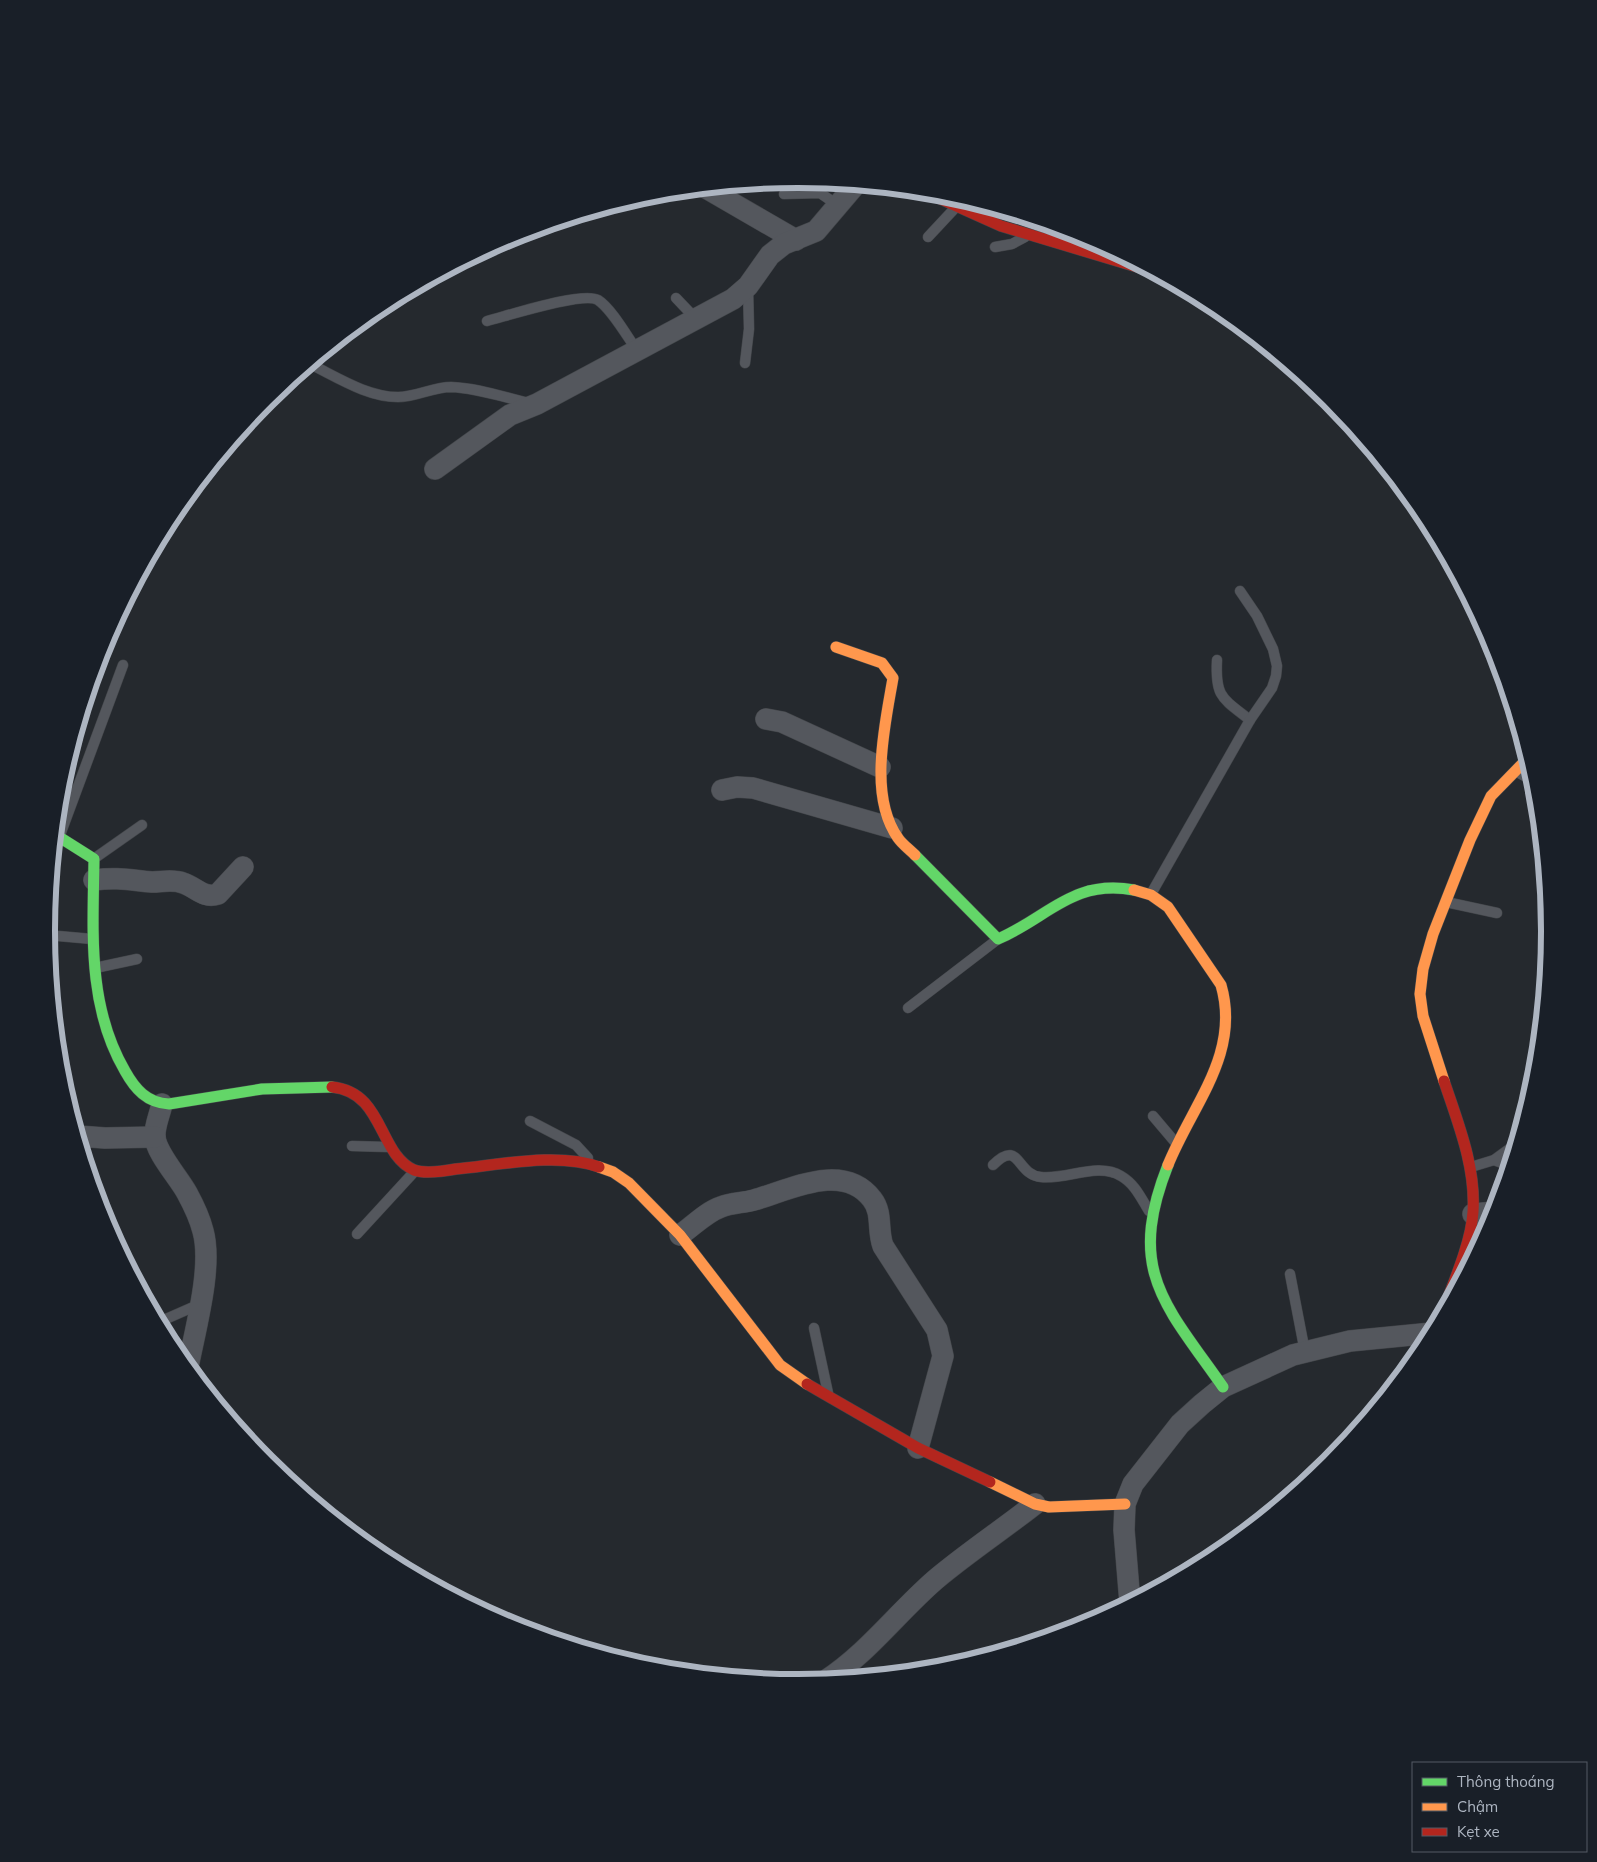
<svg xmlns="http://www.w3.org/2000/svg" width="1597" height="1862" font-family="Mulish,sans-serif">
  <rect width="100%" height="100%" fill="#25292e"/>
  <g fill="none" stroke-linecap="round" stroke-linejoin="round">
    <defs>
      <g id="lane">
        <path d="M784,194l36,-1 19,13"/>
        <path d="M928,237l28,-30"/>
        <path d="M995,247l17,-3 13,-7"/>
        <path d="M676,298l20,21"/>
        <path d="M487,321c20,-5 96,-30 111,-21 14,9 30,38 40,52"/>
        <path d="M745,363l4,-34 -1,-42"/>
        <path d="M310,364c27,13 57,33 88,33 18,0 35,-10 53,-10 26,1 52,10 78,16"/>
        <path d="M1217,660c-2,37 5,38 33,60"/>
        <path d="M1517,772l19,10"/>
        <path d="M60,835l63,-170"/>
        <path d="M95,858l47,-33"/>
        <path d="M1151,894l99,-174 22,-32 4,-12 1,-10 -4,-17 -16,-33 -17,-25"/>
        <path d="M1446,902l51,11"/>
        <path d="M47,935l45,4"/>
        <path d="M95,968l42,-9"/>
        <path d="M908,1008l90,-69"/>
        <path d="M1153,1116l22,26"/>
        <path d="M530,1121l46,24 12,13"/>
        <path d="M352,1146l36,1"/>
        <path d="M1494,1160l16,6"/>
        <path d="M993,1165c27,-27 23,10 48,12 25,3 57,-15 80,-1 14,8 20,22 28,35"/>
        <path d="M1471,1167l23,-7 22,-16"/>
        <path d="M357,1234l57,-62"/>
        <path d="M1290,1274l15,78"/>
        <path d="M159,1322l41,-18"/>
        <path d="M814,1328l14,65"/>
      </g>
      <g id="street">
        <path d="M706,188l90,52"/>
        <path d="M435,469l75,-54 27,-11 196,-105 15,-13 22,-31 14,-11 32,-13 40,-47"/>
        <path d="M766,719l16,3 98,45"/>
        <path d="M722,790l15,-3 16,1 139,40"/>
        <path d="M94,880c24,-3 35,0 58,2 10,0 21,-3 31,1 13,4 20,16 35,11l25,-27"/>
        <path d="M162,1104c-2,10 -8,23 -7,33 1,16 24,41 32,56 6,11 13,26 16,38 10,36 -8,99 -15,136"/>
        <path d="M78,1136l27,2 50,-1"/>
        <path d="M1473,1214l22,-2"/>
        <path d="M680,1235c12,-8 26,-23 41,-28 10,-4 22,-4 33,-7 36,-10 89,-39 118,-1 11,14 5,31 11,47l54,84 6,26 -25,92"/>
        <path d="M1130,1603l-6,-73 1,-26 8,-20 47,-60 22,-20 21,-17 70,-32 57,-14 82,-8"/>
        <path d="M825,1681c43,-28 72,-68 110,-101 32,-27 67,-50 100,-76"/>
      </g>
      <g id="fast">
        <path d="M56,835l38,24c-1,73 -7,147 31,212 10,18 22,32 44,33l93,-15 70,-2"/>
        <path d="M915,855l83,84c51,-22 74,-60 136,-49"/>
        <path d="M1168,1165c-42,106 -3,139 55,222"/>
      </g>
      <g id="slow">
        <path d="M836,647l46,16 11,15c-8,47 -25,118 5,160 4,6 11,11 17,17"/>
        <path d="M1134,890l17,5 17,12 53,78c20,69 -29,120 -53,180"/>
        <path d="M1444,1081l-21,-65 -3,-22 3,-25 10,-35 37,-94 21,-44 37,-38"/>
        <path d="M599,1167l14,5 16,11 51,52 100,130 27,19"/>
        <path d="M990,1482l45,22 14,3 76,-3"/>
      </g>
      <g id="jam">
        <path d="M923,191l78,35 153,46"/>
        <path d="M332,1087c52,5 46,67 82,83 11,4 31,1 42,-1 42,-4 103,-17 143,-2"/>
        <path d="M1440,1319c11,-31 31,-74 33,-107 3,-45 -15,-89 -29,-131"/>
        <path d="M807,1384l111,64 72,34"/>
      </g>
    </defs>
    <use href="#lane" stroke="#424549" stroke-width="11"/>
    <use href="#street" stroke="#424549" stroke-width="22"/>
    <use href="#fast" stroke="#424549" stroke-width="12"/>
    <use href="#slow" stroke="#424549" stroke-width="12"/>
    <use href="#jam" stroke="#424549" stroke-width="12"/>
    <path stroke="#585c61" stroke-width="3" stroke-dasharray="4 4" stroke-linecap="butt" d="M715,1674l3,1"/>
    <use href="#lane" stroke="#54575d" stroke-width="10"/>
    <use href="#street" stroke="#54575d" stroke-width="21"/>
    <use href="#fast" stroke="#63d668" stroke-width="11"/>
    <use href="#slow" stroke="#ff974d" stroke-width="11"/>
    <use href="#jam" stroke="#b3261e" stroke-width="11"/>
  </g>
  <path d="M0 0H1597V1862H0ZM55 931a743 743 0 1 1 1486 0a743 743 0 1 1-1486 0Z" fill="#191f28" fill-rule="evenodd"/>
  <path fill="none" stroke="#adb5c1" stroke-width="6" d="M55 931a743 743 0 1 1 1486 0a743 743 0 1 1-1486 0Z"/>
  <rect x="1412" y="1762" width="175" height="90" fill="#191f28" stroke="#545b65"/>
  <rect x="1422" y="1778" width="25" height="8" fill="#63d668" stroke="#545b65"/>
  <text x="1457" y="1787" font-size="15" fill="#adb5c1">Thông thoáng</text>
  <rect x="1422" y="1803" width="25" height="8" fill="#ff974d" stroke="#545b65"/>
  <text x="1457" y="1812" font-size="15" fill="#adb5c1">Chậm</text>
  <rect x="1422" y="1828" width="25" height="8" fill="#b3261e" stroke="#545b65"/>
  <text x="1457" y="1837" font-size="15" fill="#adb5c1">Kẹt xe</text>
</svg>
